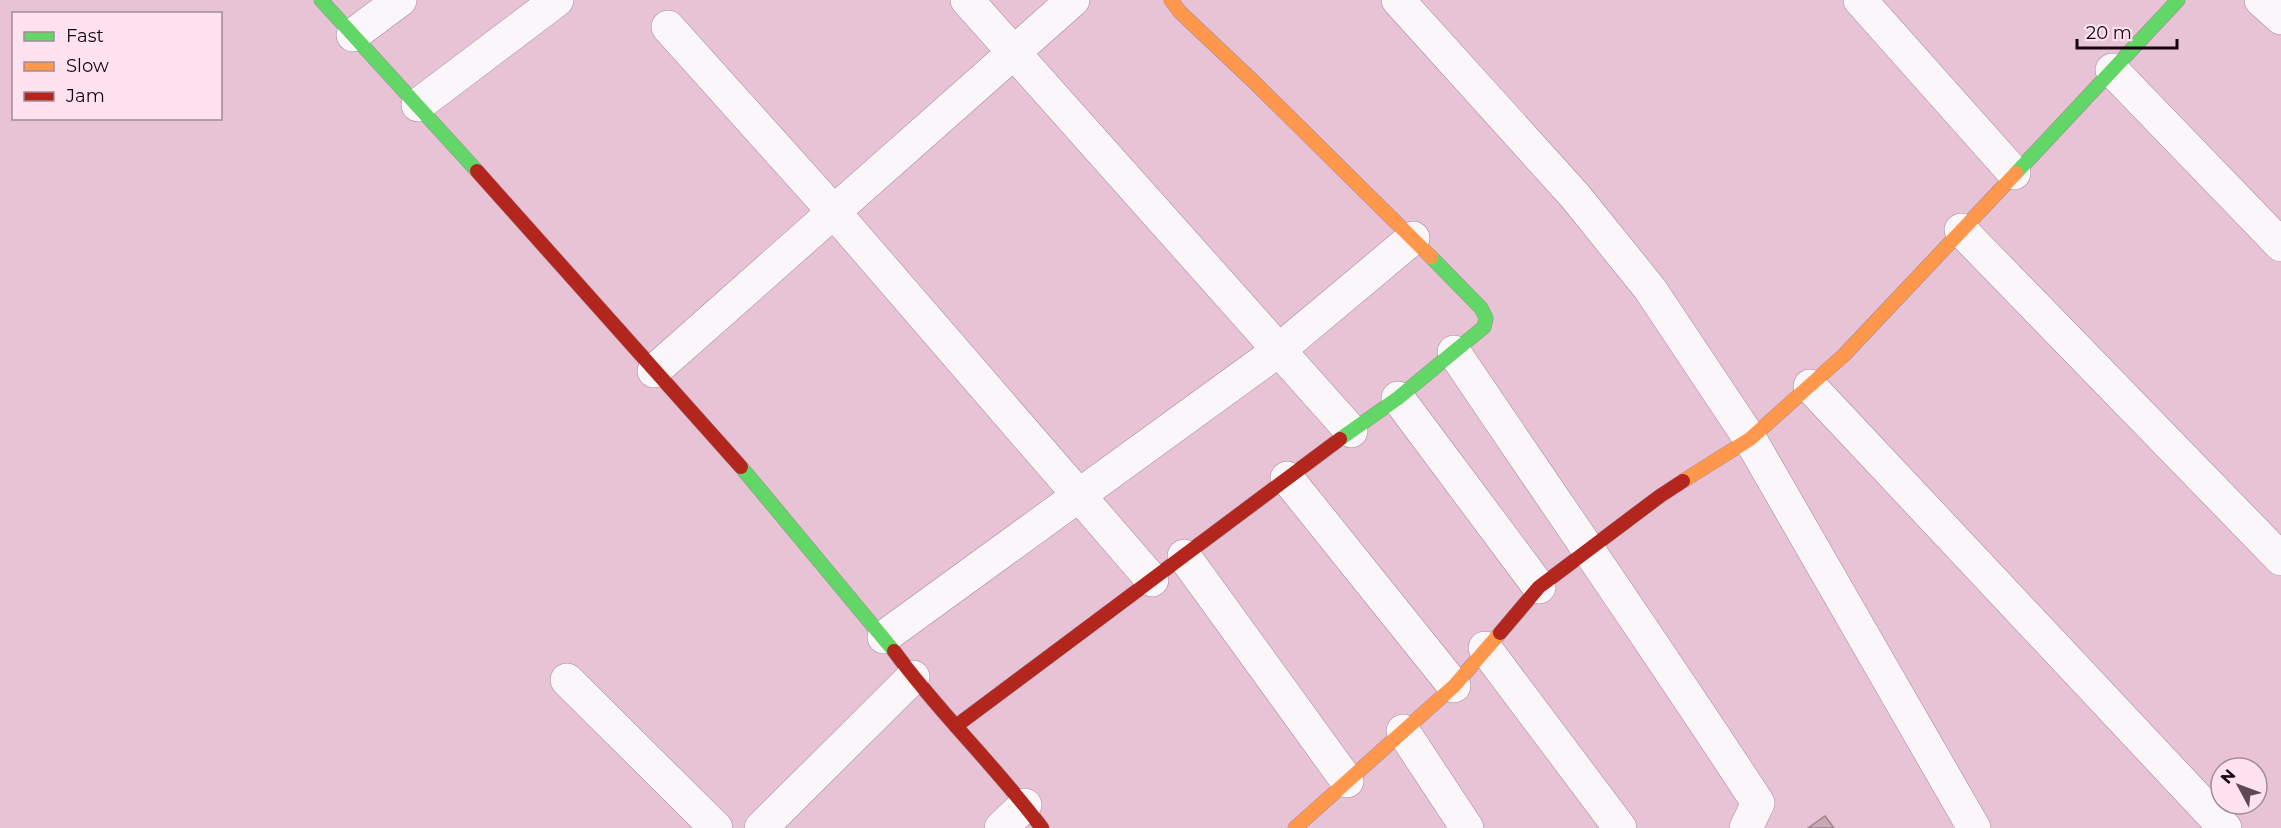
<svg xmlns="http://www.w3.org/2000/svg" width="2281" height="828" font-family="Montserrat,sans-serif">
  <rect width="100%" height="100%" fill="#e7c3d5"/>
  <path fill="#c7a9b4" stroke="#a1848f" stroke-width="1.5" d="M1825,816l9,12h-26z"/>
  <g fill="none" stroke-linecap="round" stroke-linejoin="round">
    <defs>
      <g id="street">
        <path d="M967,0l384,431"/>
        <path d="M1398,0l177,196 75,93 100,150 224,389"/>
        <path d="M1860,0l154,173"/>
        <path d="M2261,0l20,18"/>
        <path d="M668,27l166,185 318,368"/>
        <path d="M353,35l47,-35"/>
        <path d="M2112,70l169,175"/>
        <path d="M418,105l139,-105"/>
        <path d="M1961,230l320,329"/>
        <path d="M1454,352c101,150 205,299 304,451l-12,25"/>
        <path d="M654,371l419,-371"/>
        <path d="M1810,386l415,442"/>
        <path d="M1398,398l141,189"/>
        <path d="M1287,478l167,208"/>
        <path d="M1184,556l163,225"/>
        <path d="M884,637l395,-287 134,-112"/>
        <path d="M1485,648l135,180"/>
        <path d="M567,680l149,148"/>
        <path d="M1403,731l64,97"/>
        <path d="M761,828l152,-151"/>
        <path d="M1001,828l24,-23"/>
      </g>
      <g id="fast">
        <path d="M321,0l156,171"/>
        <path d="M2016,173l162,-173"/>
        <path d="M1340,439l58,-41 86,-71 2,-9 -5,-10 -50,-51"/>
        <path d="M741,467l153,184"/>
      </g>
      <g id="slow">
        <path d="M1171,0l9,12 74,70 177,175"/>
        <path d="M1683,481l67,-42 94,-84 172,-182"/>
        <path d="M1295,828l159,-142 46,-53"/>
      </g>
      <g id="jam">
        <path d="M477,171l264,296"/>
        <path d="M1500,633l39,-46 121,-91 23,-15"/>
        <path d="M894,651c45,62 102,115 148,177"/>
        <path d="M956,726l384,-287"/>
      </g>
    </defs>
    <use href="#street" stroke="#a48997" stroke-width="34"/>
    <use href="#fast" stroke="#a48997" stroke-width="15"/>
    <use href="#slow" stroke="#a48997" stroke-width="15"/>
    <use href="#jam" stroke="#a48997" stroke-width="15"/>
    <use href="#street" stroke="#fbf6f9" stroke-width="33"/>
    <use href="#fast" stroke="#63d668" stroke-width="14"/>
    <use href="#slow" stroke="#ff974d" stroke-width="14"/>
    <use href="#jam" stroke="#b3261e" stroke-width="14"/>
  </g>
  <rect x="12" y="12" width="210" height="108" fill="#fee2ef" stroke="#a28a96" stroke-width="1.5"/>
  <rect x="24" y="32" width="30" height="9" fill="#63d668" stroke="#a28a96" stroke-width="1.5"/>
  <text x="66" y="42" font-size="18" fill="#190510">Fast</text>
  <rect x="24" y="62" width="30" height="9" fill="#ff974d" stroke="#a28a96" stroke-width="1.5"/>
  <text x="66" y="72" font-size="18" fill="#190510">Slow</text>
  <rect x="24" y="92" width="30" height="9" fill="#b3261e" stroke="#a28a96" stroke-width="1.5"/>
  <text x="66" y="102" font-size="18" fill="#190510">Jam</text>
  <g transform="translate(2239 786) rotate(311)"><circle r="28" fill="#fee2ef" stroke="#a28a96" stroke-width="1.5"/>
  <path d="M0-4.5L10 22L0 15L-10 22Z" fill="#614855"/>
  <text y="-9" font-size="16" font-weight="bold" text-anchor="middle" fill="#190510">N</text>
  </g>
  <path d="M2077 39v9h100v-9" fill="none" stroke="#190510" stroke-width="3"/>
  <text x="2086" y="39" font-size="18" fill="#190510" stroke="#fee2ef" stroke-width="4.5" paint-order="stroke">20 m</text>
</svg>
